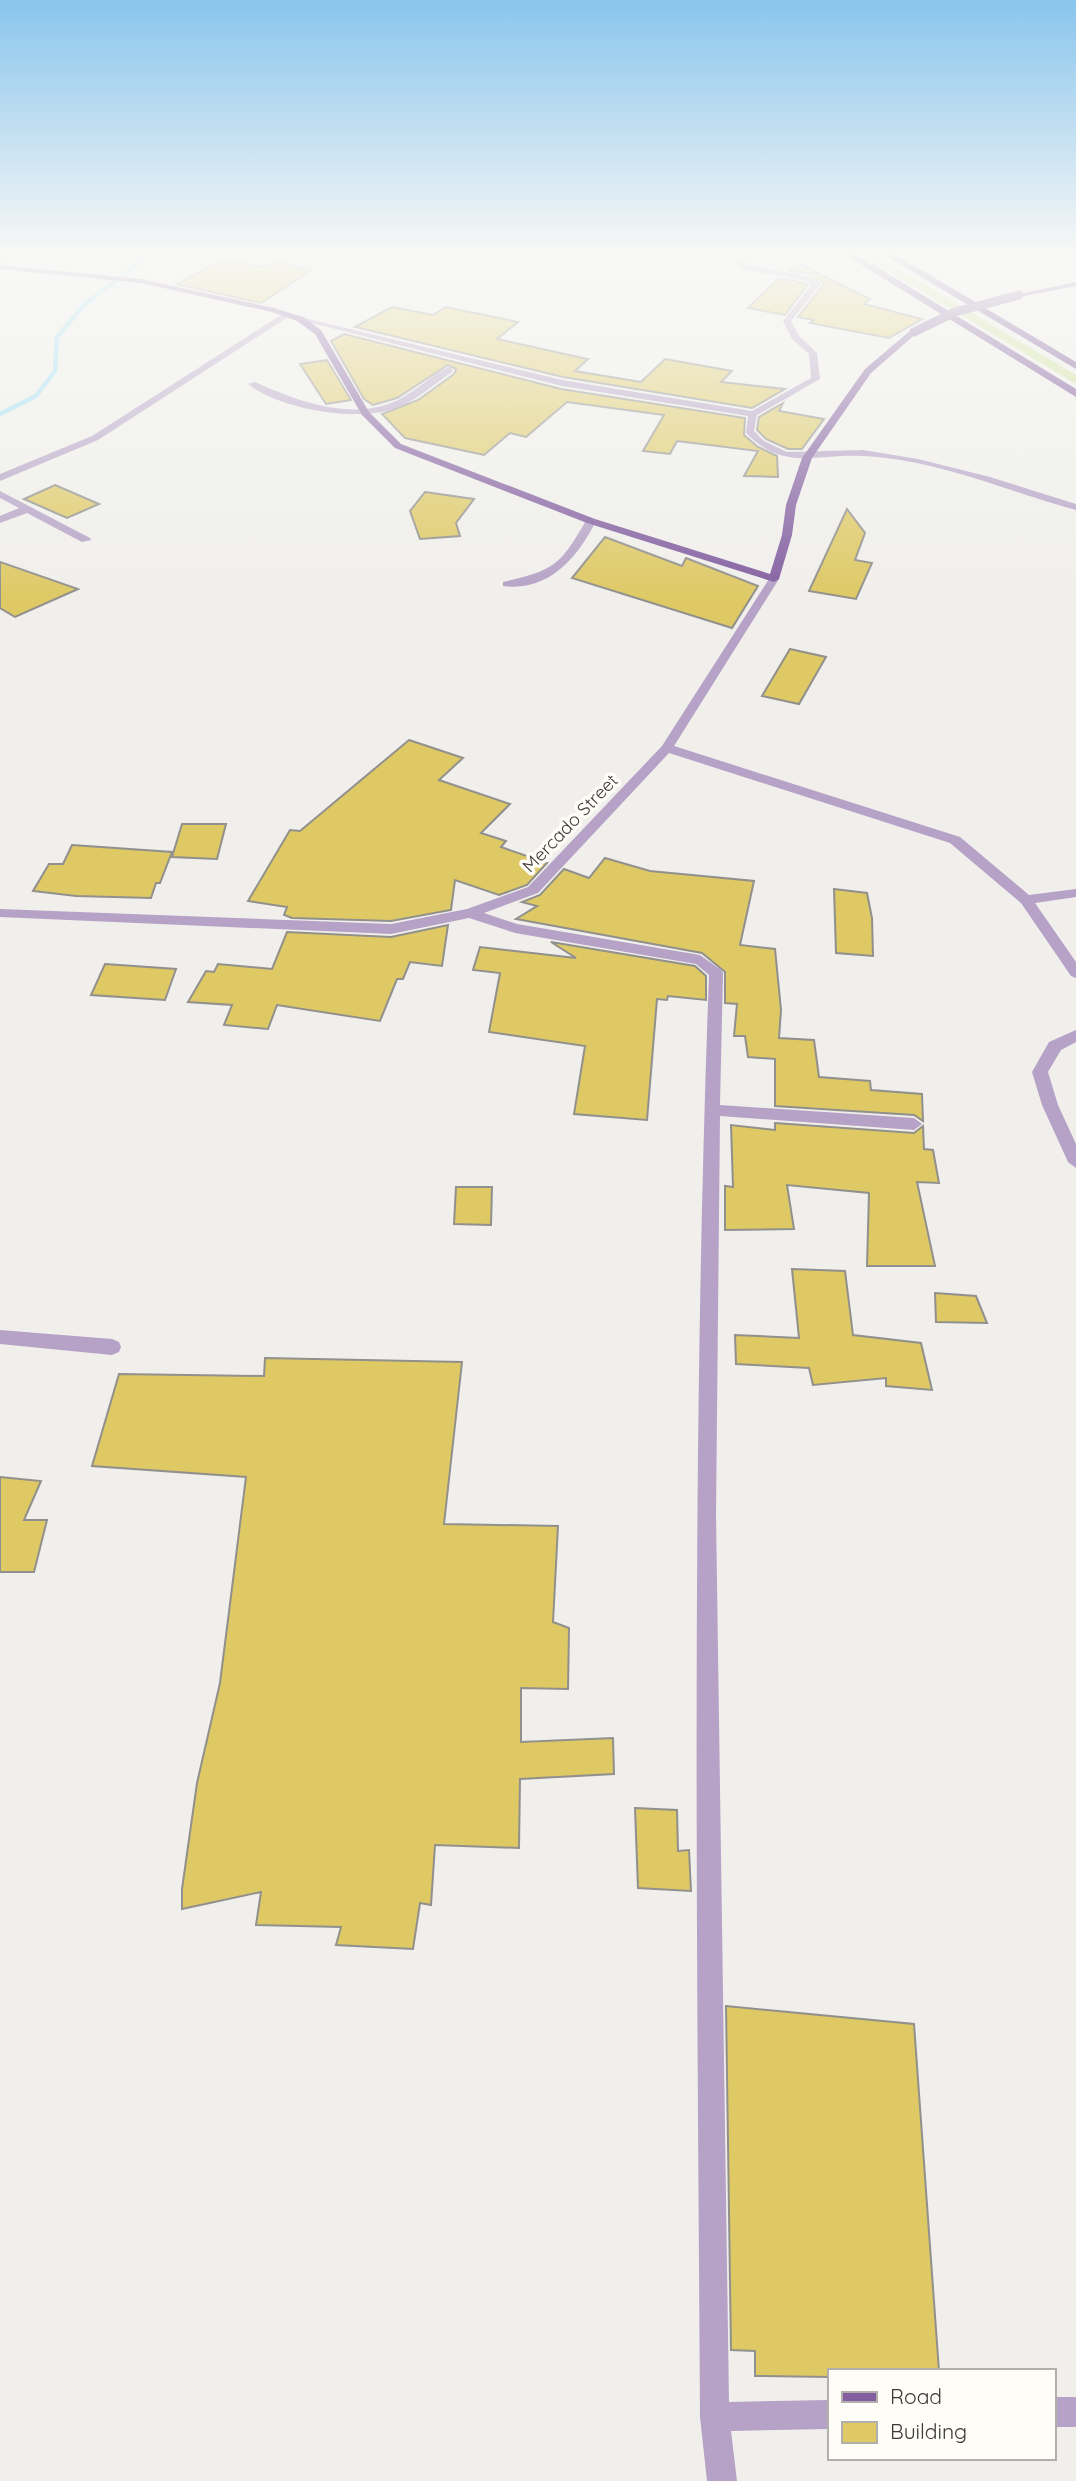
<svg xmlns="http://www.w3.org/2000/svg" width="1076" height="2481" font-family="Quicksand,sans-serif">
  <rect width="100%" height="100%" fill="#f0efeb"/>
  <path fill="#cce093" d="M858,253h13l205,122v9z"/>
  <g fill="none" stroke-linecap="round" stroke-linejoin="round">
    <path stroke="#9bdef5" stroke-width="4.5" d="M0,414l36,-18 19,-25 2,-34 28,-33 67,-51"/>
  </g>
  <g fill="#dec965" stroke="#91908c" stroke-width="2">
    <path d="M221,260l45,7 12,-5 34,8 -51,33 -84,-19z"/>
    <path d="M797,263l73,36 -6,5 58,15 -33,19 -79,-15 4,-3 -16,-3 26,-33 -11,-10 -24,-4z"/>
    <path d="M779,278l29,6 -23,31 -37,-7z"/>
    <path d="M392,307l41,8 13,-8 72,15 -21,17 91,20 -13,12 66,11 24,-23 67,12 -11,11 64,7 -33,19 -189,-31 -208,-50z"/>
    <path d="M344,334l217,55 184,29 -1,17 14,12 19,9 1,21 -34,-1 14,-25 -81,-10 -7,13 -27,-3 21,-36 -97,-13 -41,35 -16,-4 -26,22 -79,-17 -23,-24 36,-14 36,-26 2,-5 -8,-4 -51,33 -24,7 -9,-6 -33,-58z"/>
    <path d="M327,360l24,40 -25,4 -26,-40z"/>
    <path d="M783,403l-4,8 45,8 -22,30h-14l-22,-10 -9,-9 2,-13z"/>
    <path d="M55,485l44,19 -32,14 -43,-19z"/>
    <path d="M425,492l49,7 -18,24 4,13 -40,3 -10,-28z"/>
    <path d="M847,509l18,24 -10,27 17,3 -16,36 -47,-8z"/>
    <path d="M605,537l77,29 4,-8 72,28 -26,42 -160,-50z"/>
    <path d="M0,562l78,27 -63,28 -15,-9z"/>
    <path d="M790,649l36,8 -27,47 -37,-8z"/>
    <path d="M409,740l54,18 -24,22 71,24 -29,29 25,8 -5,6 46,16 -20,22 -28,10 -44,-15 -4,30 -60,11 -99,-3 -8,-3 3,-8 -39,-6 42,-71 10,1z"/>
    <path d="M182,824h44l-9,35 -45,-2z"/>
    <path d="M72,845l100,7 -12,31h-4l-5,15 -75,-2 -43,-5 16,-27h14z"/>
    <path d="M605,858l45,13 104,10 -14,64 35,4 6,61 -2,28 35,2 5,37 51,4 1,9 51,4 1,27 -9,-6 -139,-9v-47l-27,-2 -3,-21h-11l3,-32 -12,-1v-31l-23,-19 -186,-34 21,-13 -15,-4 18,-7 24,-26 25,9z"/>
    <path d="M834,889l33,4 5,25 1,38 -37,-3z"/>
    <path d="M448,925l-6,41 -32,-4 -7,17h-6l-17,42 -103,-16 -9,24 -44,-4 8,-20 -44,-3 18,-31 8,1 4,-8 54,5 15,-37 104,5z"/>
    <path d="M551,942l144,24 11,10v24l-38,-4 -1,4 -10,-1 -10,121 -73,-6 11,-68 -96,-14 11,-59 -27,-3 7,-23 96,11z"/>
    <path d="M105,964l71,5 -11,31 -74,-5z"/>
    <path d="M775,1123l139,10 9,-7 1,23 9,1 6,33 -22,-1 18,84h-68l2,-73 -82,-8 7,44 -69,1v-44l8,1 -2,-62 44,5z"/>
    <path d="M456,1187h36l-1,38 -37,-1z"/>
    <path d="M792,1269l53,2 8,64 68,8 11,47 -46,-4v-8l-73,7 -4,-17 -73,-4 -1,-29 64,3z"/>
    <path d="M935,1293l41,3 11,27 -51,-1z"/>
    <path d="M265,1358l197,4 -18,162 114,2 -5,96 16,6 -1,61 -47,-1v54l92,-4 1,36 -94,5 -1,69 -84,-3 -4,60 -11,-2 -7,46 -77,-4 5,-18 -85,-2 5,-33 -79,17v-20l15,-106 23,-100 26,-206 -154,-11 27,-92 145,2z"/>
    <path d="M0,1477l41,4 -17,39h23l-13,52h-34z"/>
    <path d="M635,1808l42,2 1,41 11,-1 2,41 -53,-3z"/>
    <path d="M726,2006l188,18 25,347h-110v6l-74,-1v-25l-24,-1z"/>
  </g>
  <g fill="none" stroke-linecap="round" stroke-linejoin="round">
    <g fill="#b5a2c6" fill-rule="evenodd">
      <path d="M3,253h8l-11,11z"/>
      <path d="M750,253h9l-12,12 66,12 8,7 -30,37 8,15 18,17 3,26 -63,36 -3,16 10,10 23,11 76,-2 55,9 72,18 86,27v6c-70,-19 -140,-51 -214,-54 -47,-2 -79,15 -116,-23l2,-17 -186,-30 -266,-67 4,-2 262,63 190,31 59,-33 -2,-24 -17,-15 -9,-18 29,-37 -4,-3 -67,-12 -3,-5z"/>
      <path d="M284,313l7,2 -193,125 -98,41v-7l92,-38z"/>
      <path d="M449,367l4,3 -1,2c-19,13 -37,30 -59,37 -39,13 -113,0 -145,-25l7,-2c42,19 98,40 143,18 18,-9 33,-25 51,-33z"/>
      <path d="M0,491l90,47 1,2 -9,2 -55,-29 -27,10v-7l19,-8 -19,-10z"/>
      <path d="M587,519l9,2c-18,36 -47,71 -93,65v-4c53,-12 57,-17 84,-63z"/>
      <path d="M774,576l5,3 -105,167 286,91 69,58 47,-6v8l-41,6 41,59v16l-5,-2 -50,-73 -71,-60 -281,-90 -131,140 -54,20 33,11 183,31 21,15 2,3 -3,132 194,13 8,6 -8,6 -194,-14 -4,398 13,888 100,-2v29l-98,2 6,50h-30l-7,-64c-3,-481 -9,-963 9,-1442l-13,-11 -181,-31 -46,-15 -78,16 -391,-17v-8l391,15 76,-15 61,-22 134,-141 107,-167z"/>
      <path d="M1076,1030v12l-15,8 -13,22 10,33 18,39v24l-8,-6 -26,-57 -10,-33 17,-30z"/>
      <path d="M0,1330l112,9 7,3 2,5 -2,5 -7,3 -112,-11z"/>
      <rect x="1053" y="2397" width="23" height="30"/>
    </g>
    <g fill="#835fa0" fill-rule="evenodd">
      <path d="M0,265l141,14 133,29 29,9 18,13 48,82 32,32 194,75 175,55 12,-39 4,-30 16,-47 63,-89 46,-39 7,2 -47,41 -59,85 -16,47 -4,30 -13,44 -5,3 -187,-59 -192,-75 -33,-33 -47,-81 -18,-13 -25,-9 -131,-29 -141,-14z"/>
      <path d="M1076,282v4l-57,11 -4,-2z"/>
    </g>
    <g fill="#714791" fill-rule="evenodd">
      <path d="M842,253h12l222,136v8z"/>
      <path d="M881,253h12l183,109v7z"/>
    </g>
    <path stroke="#835fa0" stroke-width="9" d="M914,332l41,-20 64,-17"/>
  </g>
  <linearGradient id="sky" x2="0" y2="1"><stop stop-color="#89c5ed"/><stop offset="0.42" stop-color="#f8f8f6"/><stop offset="1" stop-color="#f8f8f6" stop-opacity="0"/></linearGradient>
  <rect width="1076" height="600" fill="url(#sky)"/>
  <g text-anchor="middle" dominant-baseline="central" stroke-width="7" stroke-linejoin="round" paint-order="stroke">
    <g font-size="18" fill="#3a3938" stroke="#fefdf8">
      <text transform="translate(570 823) rotate(-46)">Mercado Street</text>
    </g>
  </g>
  <rect x="828" y="2369" width="228" height="91" fill="#fefdf8" stroke="#b0afab" stroke-width="2"/>
  <rect x="842" y="2392" width="35" height="10" fill="#835fa0" stroke="#b0afab" stroke-width="2"/>
  <text x="890" y="2404" font-size="21" fill="#3a3938">Road</text>
  <rect x="842" y="2422" width="35" height="21" fill="#dec965" stroke="#b0afab" stroke-width="2"/>
  <text x="890" y="2439" font-size="21" fill="#3a3938">Building</text>
</svg>
